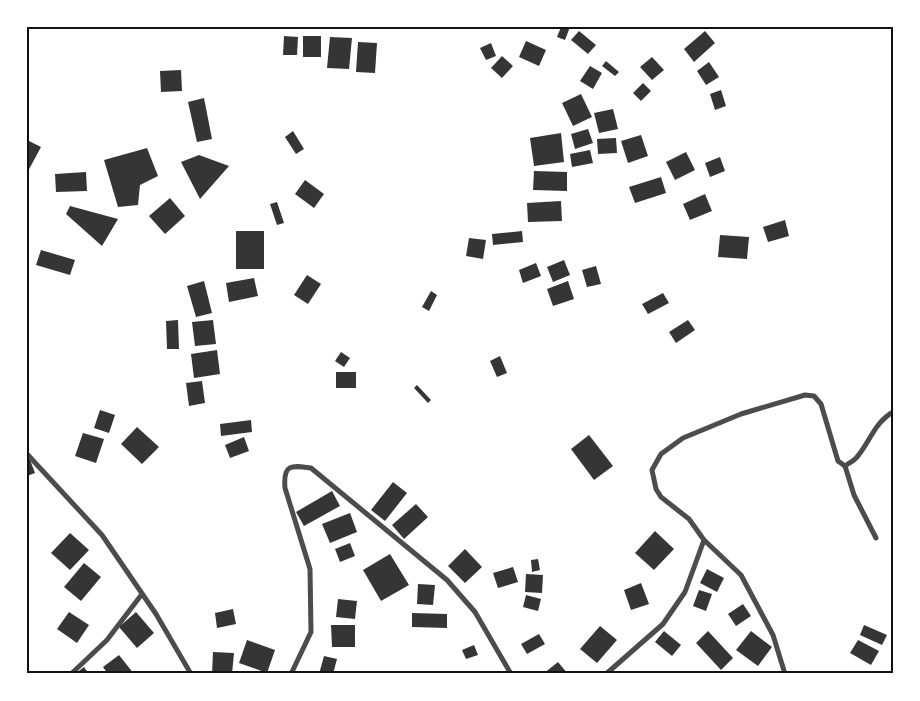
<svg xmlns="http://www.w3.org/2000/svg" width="920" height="701" font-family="Bitter,serif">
  <rect width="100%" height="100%" fill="#fff"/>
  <g fill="#353535">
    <path d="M561,27h9l-5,13 -8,-3z"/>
    <path d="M579,31l17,14 -8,9 -17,-14z"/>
    <path d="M705,31l10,12 -21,19 -10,-13z"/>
    <path d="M284,36l14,1 -1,18h-14z"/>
    <rect x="303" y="36" width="18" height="21"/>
    <path d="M330,37l22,1 -3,31 -22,-1z"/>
    <path d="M526,41l20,9 -7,16 -20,-9z"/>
    <path d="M358,42l19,1 -2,30 -19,-1z"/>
    <path d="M491,43l5,13 -10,4 -6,-12z"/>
    <path d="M502,56l11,10 -11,12 -11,-10z"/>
    <path d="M652,57l12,13 -12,10 -12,-13z"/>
    <path d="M606,61l13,11 -4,4 -13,-10z"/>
    <path d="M709,62l10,15 -13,8 -9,-14z"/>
    <path d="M590,66l12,7 -9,16 -13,-8z"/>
    <path d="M181,70l1,21 -21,1 -1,-21z"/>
    <path d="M643,83l8,8 -10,10 -8,-8z"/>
    <path d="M721,90l5,16 -11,4 -5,-16z"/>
    <path d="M581,94l11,23 -19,9 -11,-23z"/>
    <path d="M204,98l8,41 -15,3 -9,-40z"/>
    <path d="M613,109l5,20 -19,4 -5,-20z"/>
    <path d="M588,129l5,14 -18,6 -4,-15z"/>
    <path d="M293,131l11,18 -8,5 -11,-17z"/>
    <path d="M561,133l3,29 -30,4 -4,-28z"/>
    <path d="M641,135l7,21 -20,7 -7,-22z"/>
    <path d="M616,138l1,15 -19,1 -1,-15z"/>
    <path d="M27,140l14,7 -14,26z"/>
    <path d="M147,148l11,28 -18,9 -2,20 -20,2 -14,-47z"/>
    <path d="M590,150l3,13 -21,4 -2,-13z"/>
    <path d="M686,152l9,18 -20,10 -9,-18z"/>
    <path d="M199,155l30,11 -29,33 -19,-37z"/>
    <path d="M720,157l5,14 -15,6 -5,-14z"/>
    <path d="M534,171l33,1v19l-34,-1z"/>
    <path d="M86,172l1,19 -31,1 -1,-18z"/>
    <path d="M661,177l5,16 -31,10 -6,-16z"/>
    <path d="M305,180l19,14 -10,14 -19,-14z"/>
    <path d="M705,194l7,17 -22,9 -7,-16z"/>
    <path d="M170,198l15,18 -20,18 -16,-18z"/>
    <path d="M561,201l1,20 -34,1 -1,-19z"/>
    <path d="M277,202l7,21 -7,2 -7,-21z"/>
    <path d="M70,206l48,13 -16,27 -36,-32z"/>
    <path d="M785,220l4,16 -21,6 -5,-15z"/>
    <rect x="236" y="231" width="28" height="38"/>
    <path d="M522,231l1,11 -30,3 -1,-11z"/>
    <path d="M720,235l29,2 -2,22 -29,-2z"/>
    <path d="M469,238l17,2 -3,19 -17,-3z"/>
    <path d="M41,250l34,10 -5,15 -34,-10z"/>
    <path d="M564,260l6,15 -17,7 -6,-15z"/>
    <path d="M536,263l5,13 -18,7 -4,-13z"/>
    <path d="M596,266l5,18 -14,3 -5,-17z"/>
    <path d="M307,275l14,9 -13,20 -14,-9z"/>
    <path d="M254,278l4,18 -29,6 -3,-19z"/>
    <path d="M204,281l8,32 -16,4 -9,-31z"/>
    <path d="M568,281l6,18 -21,7 -6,-17z"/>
    <path d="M431,291l6,4 -8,16 -7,-4z"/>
    <path d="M663,293l6,10 -21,11 -6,-10z"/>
    <path d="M178,320l1,29h-12l-1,-28z"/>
    <path d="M213,320l3,24 -21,2 -3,-24z"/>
    <path d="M688,320l7,10 -19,13 -7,-11z"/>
    <path d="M217,350l3,24 -26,4 -3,-24z"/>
    <path d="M341,352l9,6 -6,9 -9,-6z"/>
    <path d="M500,356l7,17 -10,4 -7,-16z"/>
    <rect x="336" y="372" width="20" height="16"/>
    <path d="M202,381l3,22 -16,3 -3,-23z"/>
    <path d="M417,385l14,15 -3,3 -14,-15z"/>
    <path d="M100,410l15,5 -6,18 -15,-5z"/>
    <path d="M251,420l1,12 -31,4 -1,-12z"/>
    <path d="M137,427l22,20 -17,17 -21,-20z"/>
    <path d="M83,433l21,6 -8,24 -21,-7z"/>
    <path d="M589,435l24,31 -19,14 -23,-31z"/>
    <path d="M244,437l5,14 -19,7 -5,-13z"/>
    <path d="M27,452l8,21 -8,3z"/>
    <path d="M393,482l14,11 -22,28 -14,-11z"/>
    <path d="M332,491l8,15 -36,20 -8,-14z"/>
    <path d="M416,504l12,13 -24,22 -12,-14z"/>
    <path d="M350,513l7,19 -27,11 -8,-19z"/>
    <path d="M655,531l19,18 -20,21 -19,-17z"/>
    <path d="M70,533l19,17 -19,20 -19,-17z"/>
    <path d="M350,543l5,13 -15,6 -5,-13z"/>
    <path d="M465,549l17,18 -17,16 -17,-17z"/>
    <path d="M390,554l19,31 -28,16 -18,-31z"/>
    <path d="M538,559l2,11 -8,2 -1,-12z"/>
    <path d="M84,563l17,14 -20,24 -17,-14z"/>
    <path d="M513,567l5,15 -20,6 -5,-15z"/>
    <path d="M707,569l17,9 -7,14 -17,-9z"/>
    <path d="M526,574l17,1 -1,18 -17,-1z"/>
    <path d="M641,583l8,21 -18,6 -7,-20z"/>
    <path d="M418,584l17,1 -2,20 -16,-1z"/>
    <path d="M699,590l13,4 -6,17 -13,-5z"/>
    <path d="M526,595l15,4 -3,12 -15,-4z"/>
    <path d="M338,599l19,2 -2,18 -19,-2z"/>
    <path d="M743,604l8,12 -15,10 -8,-12z"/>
    <path d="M233,609l3,15 -19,4 -2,-15z"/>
    <path d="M69,612l20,13 -12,18 -20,-14z"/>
    <path d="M136,612l18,21 -17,15 -18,-21z"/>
    <path d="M412,613l35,1v14l-35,-1z"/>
    <path d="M331,625h24v22h-23z"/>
    <path d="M864,625l23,10 -5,10 -22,-10z"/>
    <path d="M600,626l17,14 -20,23 -17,-14z"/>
    <path d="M664,631l17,14 -9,11 -17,-14z"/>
    <path d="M708,631l25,27 -12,12 -25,-27z"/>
    <path d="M751,631l21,16 -14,19 -22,-16z"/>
    <path d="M539,634l6,10 -18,10 -6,-10z"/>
    <path d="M247,640l28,10 -8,23 -28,-10z"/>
    <path d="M858,640l21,11 -8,14 -21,-12z"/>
    <path d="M474,645l4,10 -12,4 -4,-9z"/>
    <path d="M213,652l21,1 -2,21h-20z"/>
    <path d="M119,655l15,19h-26l-5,-7z"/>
    <path d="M324,656l13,3 -4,15h-14z"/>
    <path d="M558,662l10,12h-25z"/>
    <path d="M84,667l5,7h-14z"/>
  </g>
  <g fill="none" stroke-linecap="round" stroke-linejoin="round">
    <g stroke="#4c4c4c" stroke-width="5">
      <path d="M27,454l75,81 54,79 35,60"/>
      <path d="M845,466l9,29 22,43"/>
      <path d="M71,674l36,-34 35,-46"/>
      <path d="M291,674l20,-42 -1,-63 -25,-81c-2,-24 6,-23 26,-20l136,112 28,32 36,62"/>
      <path d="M606,674l57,-50 22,-32 19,-52"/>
      <path d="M785,674l-12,-39 -32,-60 -37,-35 -15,-21 -28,-22 -5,-8 -4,-19 9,-16 22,-16 58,-24 64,-19 9,1 7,8 17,57 7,5c4,-3 9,-5 12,-9 13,-15 17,-34 36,-45"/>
    </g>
  </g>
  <rect width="920" height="701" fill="none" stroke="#ffffff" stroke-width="57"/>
  <rect x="28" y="28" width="864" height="644" fill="none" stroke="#111" stroke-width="2"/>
</svg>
